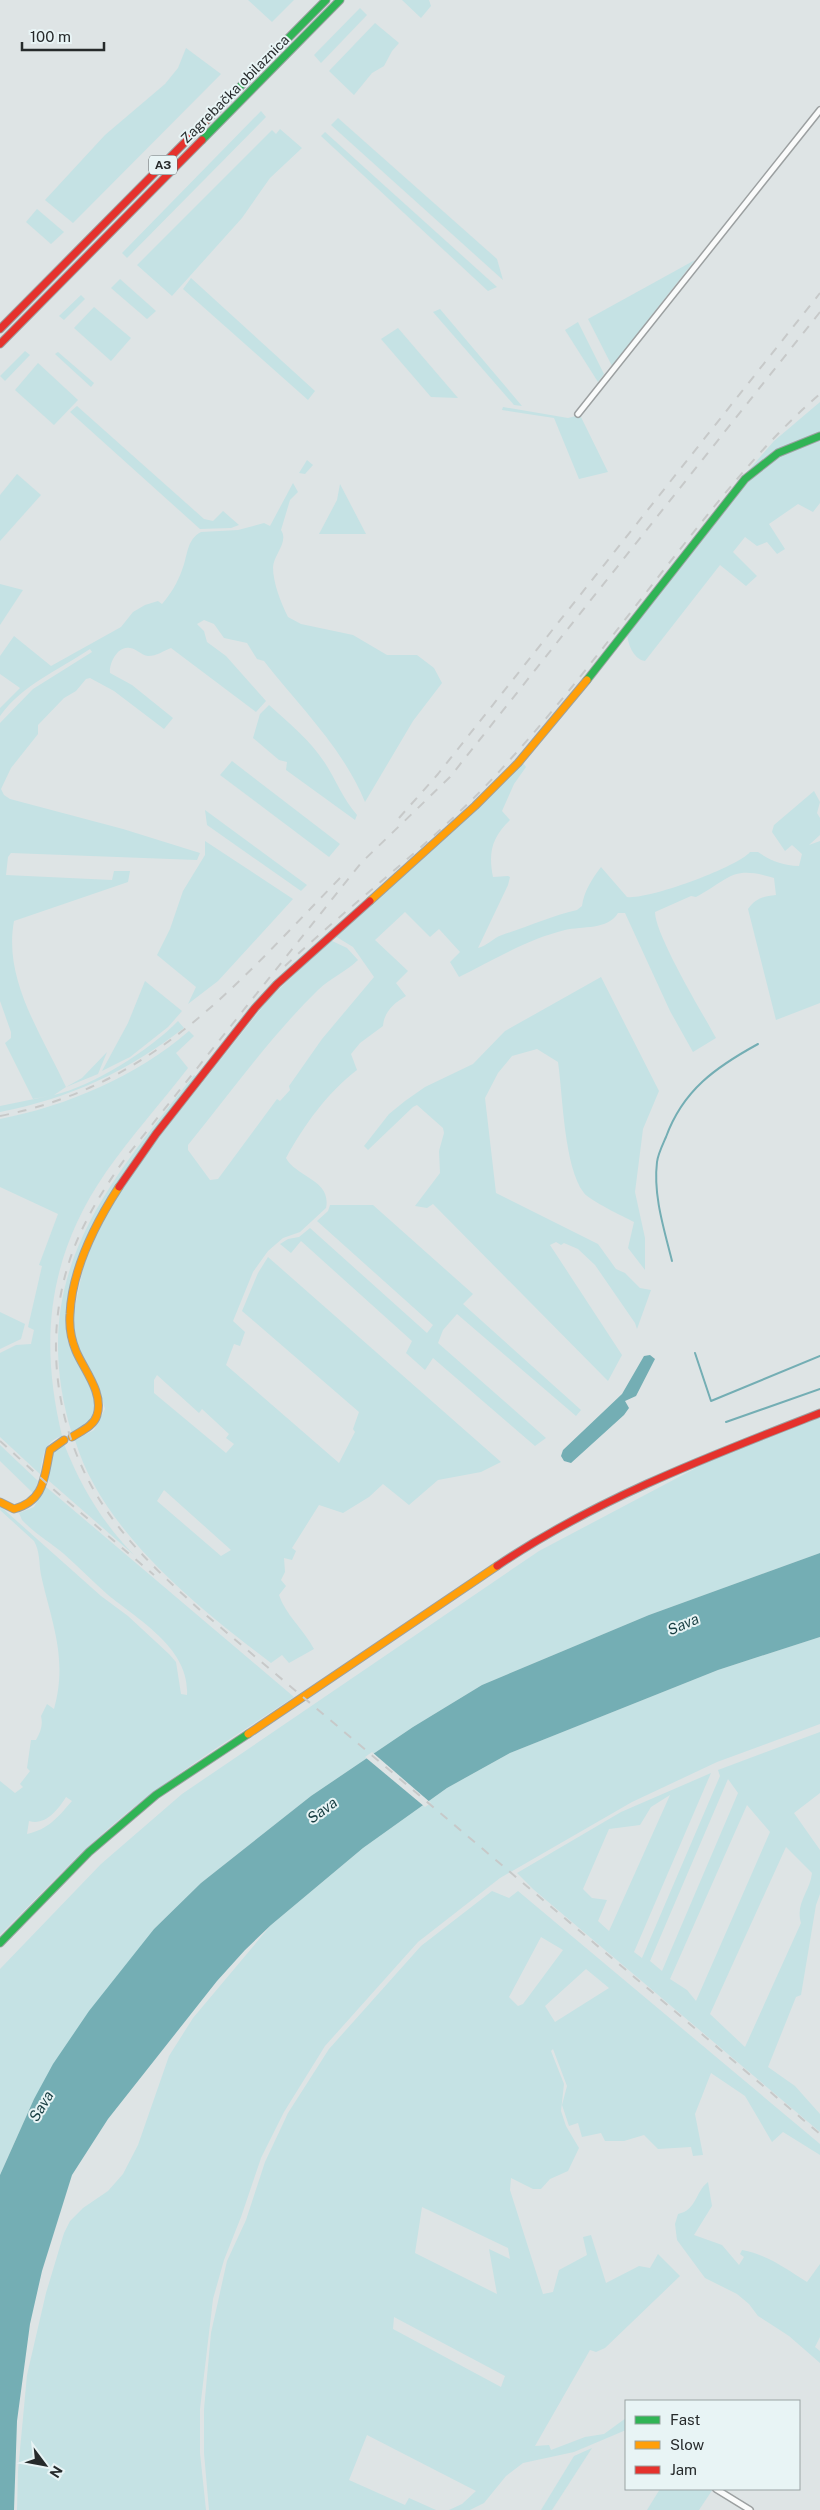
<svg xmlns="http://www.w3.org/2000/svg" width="820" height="2510" font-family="'Public Sans',sans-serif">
  <rect width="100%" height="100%" fill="#dee4e5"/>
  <g fill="#c5e2e4" fill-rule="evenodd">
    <path d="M248,0h46l-22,22z"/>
    <path d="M402,0h27l2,6 -10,12z"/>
    <path d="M360,8l7,7 -46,48 -7,-8z"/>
    <path d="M375,23l24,20 -7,8 -8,15 -12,7 -18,22 -25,-24z"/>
    <path d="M186,48l35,26 -148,149 -28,-23 60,-65 60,-51 13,-16z"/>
    <path d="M261,111l5,6 -139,141 -5,-5z"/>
    <path d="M338,118l159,141 6,21 -172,-155z"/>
    <path d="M280,129l22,19 -32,30 -28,40 -70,78 -35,-31 135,-135 4,4z"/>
    <path d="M325,132l172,155 -9,4 -167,-155z"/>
    <path d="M37,209l27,23 -13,12 -25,-22z"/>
    <path d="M695,260l-83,106 -24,-47z"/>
    <path d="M191,278l124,113 -7,9 -125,-111z"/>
    <path d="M120,279l36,32 -9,8 -36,-31z"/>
    <path d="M81,295l4,4 -21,21 -5,-4z"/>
    <path d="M94,307l37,31 -20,23 -37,-33z"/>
    <path d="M440,309l82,97 -8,-1 -81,-93z"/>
    <path d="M578,322l26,52 -6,8 -33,-52z"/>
    <path d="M398,328l60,70 -27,-1 -50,-58z"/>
    <path d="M25,351l5,4 -25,26 -5,-5z"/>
    <path d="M58,352l36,31 -3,4 -36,-33z"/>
    <path d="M38,363l40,37 -24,25 -39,-35z"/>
    <path d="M820,402v32c-30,12 -56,22 -79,45l33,-38z"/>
    <path d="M77,406l127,113 9,2 10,-10 16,14 -8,3 -31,1 -130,-117z"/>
    <path d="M503,407l65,11 12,-3 28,57 -29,7 -25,-61 -52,-8z"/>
    <path d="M820,439v64l-7,9 -15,-8 -29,20 16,25 -8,5 -10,-12 -10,4 -12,-9 -12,15 24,24 -11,10 -26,-21 -75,96c-12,-2 -18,-18 -18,-30l120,-151 29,-23z"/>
    <path d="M307,460l6,5 -8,9 -6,-1z"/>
    <path d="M17,474l24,21 -41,46v-46z"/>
    <path d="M293,483l5,9 -8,8 -9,30c8,12 -7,24 -8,37 0,16 8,36 15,50l13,7 52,11 34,20h30l17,13 8,15 -29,38 -48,81c-22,-54 -66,-96 -101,-141l-7,-2 -10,-16 -23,-5 -10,-14 -10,-4 -7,4 7,7 3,11 19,14 40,45 -10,11 -85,-64c-8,3 -14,8 -23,8 -7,-1 -11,-7 -18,-8 -12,-3 -21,15 -20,25l22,12 41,33 -9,11 -50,-38 -24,-13 -4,1 -10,12 -12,7 -26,27v9l-27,34 -10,21 3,6 6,4 113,30 77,24 -3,7 -186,-7 -3,4 -2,18 106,5 2,-9h16l-2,11 -114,39c-11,59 28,114 52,166l16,-9 25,-26 -9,22 -32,13 -12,8c39,-9 96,-45 124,-74l6,7c-58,44 -113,70 -184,84v-6l49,-10 -16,3 -28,-56 6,-5v-6l-11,-31v-278l33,-34 59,-37 -2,-3c-31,21 -67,35 -90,67v-8l20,-20 -20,-14v-18l14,-20 37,30 70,-39 12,-15 12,-7 13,-4 4,3c8,-9 16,-22 20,-34 6,-14 4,-30 19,-38l37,-2 26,-7 6,3z"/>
    <path d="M340,484l26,50h-47l18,-34z"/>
    <path d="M0,584l23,6 -23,35z"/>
    <path d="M269,705c20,18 41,35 56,58 11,17 18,36 32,52l-2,5 -69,-50 1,-8 -8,-2 -26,-22 7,-24z"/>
    <path d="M232,761l108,83 -11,13 -109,-82z"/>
    <path d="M523,763l3,4 -12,17 -12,27 8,9c-18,17 -22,33 -17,57l15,-1 2,1 -2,8 -30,63c9,-2 15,-10 24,-13 25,-8 49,-19 75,-25l5,-4c2,-15 10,-27 19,-39l26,30c21,3 111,-30 123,-45h8c13,9 24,13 41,14l3,-12 -10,-9 -7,6 -13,-19 2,-7 40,-34 6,11 -3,11 3,5v17l-11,10 11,-4v162l-44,17 -28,-111c7,-10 15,-13 28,-14l-2,-17c-42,-13 -43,0 -78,19l-5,-1 -36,16c0,23 48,102 61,126l-23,14 -23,-41 -45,-98h-7c-10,17 -36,13 -53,17 -37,9 -72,30 -106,47l-9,-15 10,-10 -21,-23 -9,8 -25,-25 -30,28 33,31 -12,12 10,13c-12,7 -22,16 -23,30l-23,17 -9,11 6,16c-29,22 -53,55 -71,88 10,19 46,22 40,50l-26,24 -17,6 -15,13 -15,21 -20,49 12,11 -5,14 -6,-2 -8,21 113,98 16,-31 -2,-3 6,-17 -117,-101 16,-38 10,-16 233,205 -20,10 -43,8 -29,25 -26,-21 -14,13 -26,16 -24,-8 -27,43 4,3 -4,9 -8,-2 1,14 -4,8 5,6 -7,9c6,19 25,35 35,54l-25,14 -7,-8 -11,8c-74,-56 -169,-132 -196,-223l19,-10 11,-21 -5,-17 -25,-52 -2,-24 12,-57 15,-36 33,-53 135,-170 62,-60 17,8 11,12c-12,12 -28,18 -40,30 -48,47 -87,102 -130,155v5l22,30 8,-1 59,-80 3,2 10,-11 -1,-4 33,-47 52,-62 -21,-30 -18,-11 149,-134zM157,1375l42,38 3,-4 27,25 -3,4 8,6 -8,9 -72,-60v-13zM164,1490l67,60 -10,6 -64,-55z"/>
    <path d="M205,810l102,75 -6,6 -94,-66z"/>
    <path d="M205,841l88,58 -75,82 -30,23 8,-17 -39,-32 13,-26 13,-38 22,-36z"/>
    <path d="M601,977l58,114 -16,38 -8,63 10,46v32l-17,-22 6,-26c-10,-5 -45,-22 -50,-29 -20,-26 -21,-96 -26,-131l-21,-13 -25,7 -14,17 -13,25 11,95 102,51 18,25 9,4 15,15 11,2 -14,39 -2,-6 -40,-58 -17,-16 -14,-6 -3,2 -5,-3 -6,3 72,110 -14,26 -175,-177 -6,4 -12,-2 25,-33 -1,-22 5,-18 -1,-5 -26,-23 -4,2 -45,43 -4,-4 25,-32 16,-13 20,-14 48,-23 32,-33z"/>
    <path d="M145,981l37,30 -14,16 -38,30 -28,14 26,-48z"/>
    <path d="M189,1031l5,5 -18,17 12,15c-27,35 -57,68 -82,104 -58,84 -67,168 -44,264 -19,6 -19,21 -22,38l-40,-37v-84l16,-8 15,-1 3,-14 -6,-3 14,-61 -3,-1 19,-51 -58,-27v-68c67,-13 137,-43 189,-88z"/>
    <path d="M194,1075l4,3c-50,64 -112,128 -127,210 -3,15 -7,39 -3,54 7,20 40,60 23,80 -4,5 -14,9 -19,12 -47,-156 32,-245 122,-359z"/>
    <path d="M330,1205h43l100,89 -10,10 118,106 -5,6 -119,-102 -14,16 -5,13 108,95 -11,8 -102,-88 -8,12 -19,-17 6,-12 -111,-100 -10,12 -11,-9 8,-5 11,-2 11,-9 117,105 6,-8 -116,-104 11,-10z"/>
    <path d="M0,1312l25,12 -4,15 -21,10z"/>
    <path d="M820,1416v137l-171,62 -167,70 -69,42 -102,69 -110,87 -47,46 -120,170 -34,76v-206l101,-105 81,-70 357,-243 174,-92z"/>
    <path d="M64,1444c17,43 38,78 70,111l-86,-75c0,-13 3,-30 16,-36z"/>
    <path d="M0,1445l38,36 -4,13 -34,-33z"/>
    <path d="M45,1486l249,211c-56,37 -114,73 -166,115 -46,37 -86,81 -128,123v-154l15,12 8,-6 -3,-3 10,-13 -3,-3 4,-28h5c5,-9 7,-15 5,-24l6,-12 7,5c14,-51 -2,-85 -13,-134 -2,-11 -1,-24 -7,-34l-34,-31v-4l101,90 27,20 41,38 7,8 5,32 6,1c3,-47 -49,-75 -80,-101 -15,-13 -28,-27 -43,-40 -13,-11 -30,-21 -42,-34l-3,-7 15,-6zM66,1797l6,4c-15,17 -23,28 -45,33l2,-13c16,5 29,-11 37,-24z"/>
    <path d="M820,1637v87l-103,38 -85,40 -132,76 -82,64 -93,104 -41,66 -23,46 -20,59 -17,43 -11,39 -13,110v44l6,57h-189l1,-39 9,-96 19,-82 18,-60 6,-12 13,-13 25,-17 15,-17 15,-29 31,-89 24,-38 78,-93 92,-77 84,-60 63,-35 208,-83z"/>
    <path d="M820,1732v61l-26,20 26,37v44l-4,11 -15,90 -5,2 -28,70 27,19 25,28v18l-287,-243 -16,-16 104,-61 90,-39 -77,179 8,6 78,-182 -2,-6zM728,1779l10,14 -76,178 -12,-10zM670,1795l-61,136 -11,-10 9,-21 -15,-2 -9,-9 26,-60 31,-4 11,-18zM747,1805l23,27 -74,169 -9,-11 -17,-11zM786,1847l26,26c-2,19 -17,30 -11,50l-56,124 -35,-33z"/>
    <path d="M492,1891l17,7 9,-7 302,253v11l-37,-23 -11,10 -27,-46 -34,-23 -16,41 8,41 -10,1 -2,-9 -33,2 -14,-14 -20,6h-19l-4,-8 -19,4 -4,-14 -9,3 -7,-21 5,-19 -14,-37 -2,2 13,33 -3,27 5,15 13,22 -11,23 -18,8 -9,10h-8l-22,-11 -1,12 33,104 10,-2 6,-22 28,-15 -4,-18 8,-2 15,48 33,-17 11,2 8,-14 22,22 -75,72 -9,4 -6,-2 -55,96 14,-1 2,5 34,-13 19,-3 22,-16v12l-52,22 -51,11 -17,13 -22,27 -14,7h-21l13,-6 14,-13 -109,-56 -18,45 56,25 4,-7 27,12h-227l-5,-57v-44l7,-76 16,-72 19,-41 19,-58 23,-49 41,-64 92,-103zM541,1937l22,13 -40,54 -5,2 -9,-9zM586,1969l23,19 -54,34 -10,-16zM422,2207l86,41 2,11 -21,-10 8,45 -82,-41zM394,2317l111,59 -4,11 -108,-58z"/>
    <path d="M708,2182l4,24 -18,29 28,10 17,20 5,-8 -4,-3 2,-4c26,5 43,18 65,32l13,-18v73l-5,10 5,4v12l-31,-27 -31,-20 -9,-12 -12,-10 -32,-16 -28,-38 -2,-16 3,-10c19,-4 17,-22 30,-32z"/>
    <path d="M592,2448l-40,62h-11l33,-54z"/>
    <path d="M660,2489h53l-14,21h-52z"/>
  </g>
  <g fill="#74aeb4">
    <path d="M650,1355l5,4 -19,37 -11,5 4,7 -5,7 -53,48 -7,-2 -3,-5 2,-6 59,-56 22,-38z"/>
    <path d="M820,1553v84l-102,33 -208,83 -63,35 -84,60 -92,77 -26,25 -28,31 -109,138 -36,56 -30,96 -12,53 -13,97 -3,89h-14v-335l34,-76 19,-35 36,-53 65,-82 47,-46 110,-87 102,-69 69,-42 167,-70z"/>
  </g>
  <path fill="#dee4e5" d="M372,1752l59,51 -6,4 -60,-50z"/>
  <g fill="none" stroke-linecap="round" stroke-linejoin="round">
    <g stroke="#74aeb4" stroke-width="2">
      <path d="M672,1261c-8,-32 -19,-66 -15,-99 1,-8 6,-18 9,-25 17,-47 50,-70 92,-93"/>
      <path d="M695,1353l16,48 109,-45"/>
      <path d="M726,1422l94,-33"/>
    </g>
    <defs>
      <g id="street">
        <path d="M578,414l242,-304"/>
        <path d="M716,2489l34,21"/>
      </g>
      <g id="fast">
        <path d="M206,121l120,-121"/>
        <path d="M202,140l138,-140"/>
        <path d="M587,680l158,-201 33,-26 42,-17"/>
        <path d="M0,1943l89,-91 67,-57 92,-61"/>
      </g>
      <g id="slow">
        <path d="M370,901l105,-95 43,-43 69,-83"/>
        <path d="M72,1437c9,-6 22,-11 25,-22 7,-22 -13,-45 -21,-64 -5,-12 -7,-24 -6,-37 2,-45 25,-90 49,-127"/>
        <path d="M0,1502l14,7c31,-8 30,-32 36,-59l14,-10"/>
        <path d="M248,1734l249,-168"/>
      </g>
      <g id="jam">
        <path d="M0,329l206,-208"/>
        <path d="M0,344l202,-204"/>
        <path d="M119,1187l37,-53 99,-126 22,-24 93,-83"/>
        <path d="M497,1566c99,-67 213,-110 323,-153"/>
      </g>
    </defs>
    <use href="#street" stroke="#9ca0a1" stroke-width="8"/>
    <use href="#fast" stroke="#9ca0a1" stroke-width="9"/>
    <use href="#slow" stroke="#9ca0a1" stroke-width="9"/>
    <use href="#jam" stroke="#9ca0a1" stroke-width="9"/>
    <use href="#street" stroke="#fafbfb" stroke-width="5"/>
    <use href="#fast" stroke="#30b455" stroke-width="7"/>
    <use href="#slow" stroke="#ff9f0a" stroke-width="7"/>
    <use href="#jam" stroke="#e5322d" stroke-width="7"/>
    <g stroke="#c7c9c9" stroke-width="2" stroke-dasharray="9 9" stroke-linecap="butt">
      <path d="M820,312l-370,465 -89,86 -234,293c-21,29 -40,59 -53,92 -33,86 -20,187 33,263 26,38 60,69 93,99l620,524"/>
      <path d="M399,818l39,-44 382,-481"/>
      <path d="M285,966c72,-68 155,-128 221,-202 64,-70 120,-147 179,-221 42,-53 84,-105 135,-149"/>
      <path d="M0,1116c157,-31 237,-133 343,-241"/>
      <path d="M0,1441l53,48 101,86"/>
    </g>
  </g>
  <g text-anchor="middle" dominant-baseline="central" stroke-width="4" stroke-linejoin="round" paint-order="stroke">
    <rect fill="#e8f4f5" stroke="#606768" stroke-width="1" x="149" y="155.5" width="28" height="19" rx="4"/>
    <g font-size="12" font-weight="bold" fill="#262a2b">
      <text x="163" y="165">A3</text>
    </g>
    <g font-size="14" fill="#262a2b" stroke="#e8f4f5">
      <text transform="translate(235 89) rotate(-45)">Zagrebačka obilaznica</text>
    </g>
    <g font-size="15" font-style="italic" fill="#173d41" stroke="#e8f4f5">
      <text transform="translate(683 1624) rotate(-23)">Sava</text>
      <text transform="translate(322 1810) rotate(-36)">Sava</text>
      <text transform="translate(41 2106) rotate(-59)">Sava</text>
    </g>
  </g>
  <rect x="625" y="2400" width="175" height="90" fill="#e8f4f5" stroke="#9aa3a4"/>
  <rect x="635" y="2416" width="25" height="8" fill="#30b455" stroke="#9aa3a4"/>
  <text x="670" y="2425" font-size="15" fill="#262a2b">Fast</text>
  <rect x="635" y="2441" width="25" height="8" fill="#ff9f0a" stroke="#9aa3a4"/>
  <text x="670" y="2450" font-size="15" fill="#262a2b">Slow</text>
  <rect x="635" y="2466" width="25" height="8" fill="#e5322d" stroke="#9aa3a4"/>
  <text x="670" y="2475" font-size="15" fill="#262a2b">Jam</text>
  <g transform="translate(45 2465) rotate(122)" stroke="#e8f4f5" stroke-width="4" paint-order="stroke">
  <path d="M0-4L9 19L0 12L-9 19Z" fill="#262a2b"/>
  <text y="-8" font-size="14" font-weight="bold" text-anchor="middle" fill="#262a2b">N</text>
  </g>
  <path d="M22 42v8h82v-8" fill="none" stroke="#262a2b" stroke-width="2.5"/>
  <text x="30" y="42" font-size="15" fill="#262a2b" stroke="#e8f4f5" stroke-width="4" paint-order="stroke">100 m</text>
</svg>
